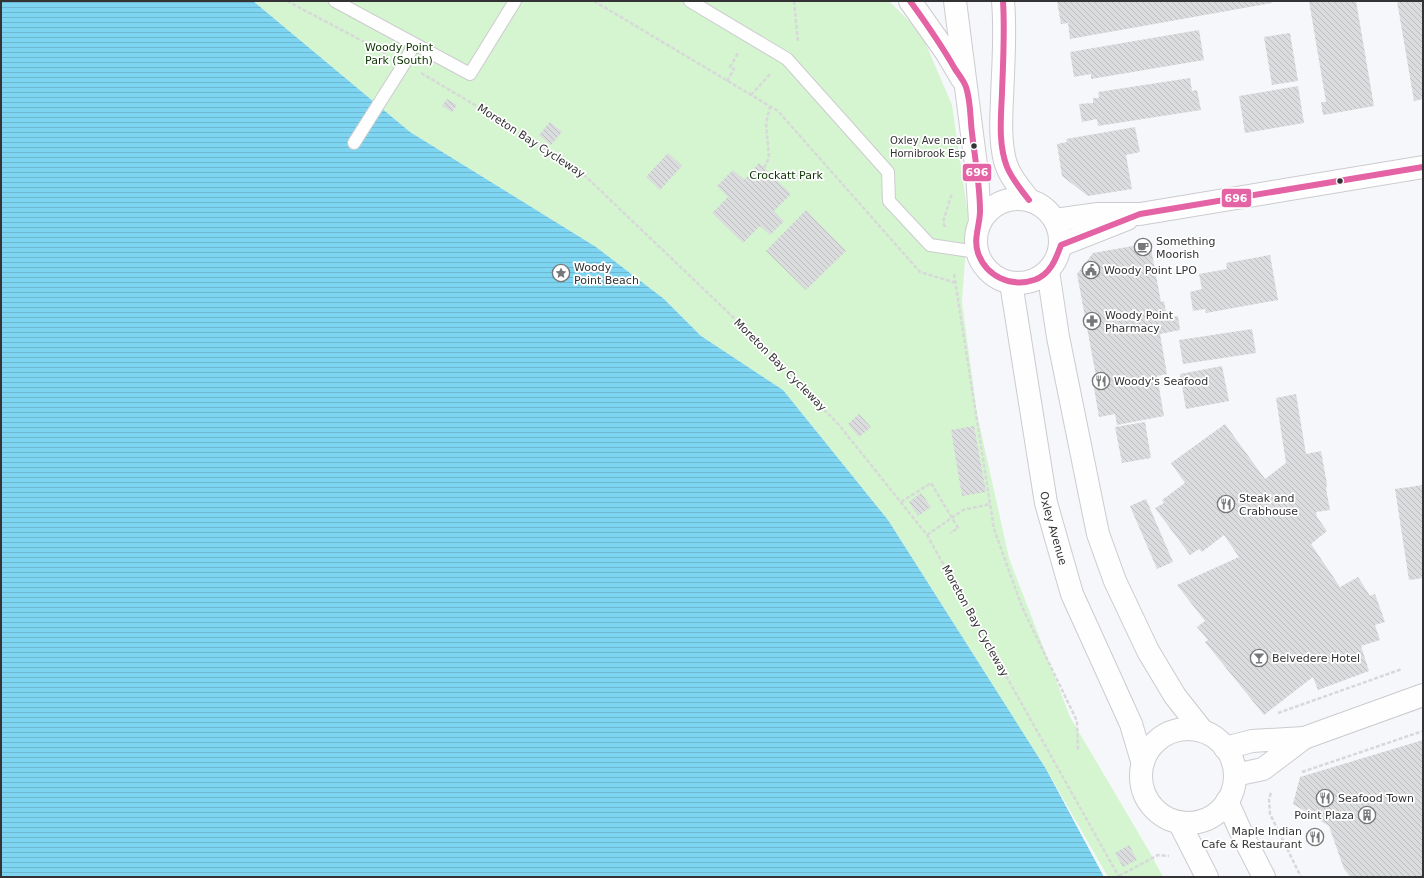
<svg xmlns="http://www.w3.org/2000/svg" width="1424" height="878" font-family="'DejaVu Sans',sans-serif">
  <defs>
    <pattern id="water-rules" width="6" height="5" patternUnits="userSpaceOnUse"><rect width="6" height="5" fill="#7ed5f1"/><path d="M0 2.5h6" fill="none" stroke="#6db7cf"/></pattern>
    <pattern id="building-back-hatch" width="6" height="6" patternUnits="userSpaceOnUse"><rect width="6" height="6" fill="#dbdcde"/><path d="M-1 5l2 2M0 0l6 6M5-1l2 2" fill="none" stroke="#bcbdbf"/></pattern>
  </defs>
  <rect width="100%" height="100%" fill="#f6f7fb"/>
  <path fill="#d4f5cf" d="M253,1h636l32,32 31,72 16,111 -6,86 15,112 32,144 61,159 79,134 14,26h-55l-62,-108 -158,-249 -105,-130 -82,-54 -37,-37 -68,-52 -186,-115z"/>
  <path fill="url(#water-rules)" d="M1,1h252l157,131 186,115 68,52 37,37 82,54 105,130 158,249 58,108h-1103z"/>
  <g fill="url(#building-back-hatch)">
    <path d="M1057,1h215v2l-202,36 -2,-16 -7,1z"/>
    <path d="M1309,1h47l18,105 -51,9 -2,-13h5z"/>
    <path d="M1397,1h26v98l-9,2z"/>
    <path d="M1199,30l5,30 -113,19v-5l-17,3 -4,-25z"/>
    <path d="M1290,33l8,48 -26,4 -8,-48z"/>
    <path d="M1190,78l2,13 5,-1 4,20 -103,16 -1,-7 -15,3 -3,-18 14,-1v-5h6l-1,-6z"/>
    <path d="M1298,86l6,37 -59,10 -6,-37z"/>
    <path d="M447,99l10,6 -5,7 -10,-6z"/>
    <path d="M550,122l12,10 -11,13 -12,-10z"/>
    <path d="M1135,127l5,25 -14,3 6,34 -44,7 -26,-20 -5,-32 10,-2 -1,-3z"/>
    <path d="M668,153l14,13 -22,24 -14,-13z"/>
    <path d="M759,163l32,31 -17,17 10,10 -14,14 -10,-9 -17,17 -31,-30 16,-16 -11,-11 16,-16 11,10z"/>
    <path d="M806,210l40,41 -40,39 -40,-39z"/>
    <path d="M1150,243l11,59 3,-1 3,17 11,-2 2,14 -20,4 7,40 -10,2 7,40 -47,9 -2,-11 -16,3 -5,-29 4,-1 -21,-113 16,-21z"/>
    <path d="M1270,255l8,45 -72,13 -1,-4 -12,2 -3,-19 12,-3 -3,-15 28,-5 -1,-6z"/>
    <path d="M1252,329l4,24 -73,11 -4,-24z"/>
    <path d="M1222,366l7,35 -43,8 -6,-35z"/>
    <path d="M1296,394l10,60 15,-3 6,33 -1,5 4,21 -14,2 1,5 10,14 -16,13 29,43 18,-10 12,19 5,-2 10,28 -10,3 5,15 -19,6 8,25 -51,19 -5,-13 -49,38 -59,-73 3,-2 -11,-13 8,-6 -28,-36 62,-28 -15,-22 -22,17 -3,-3 -9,6 -35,-47 9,-5 -2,-3 23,-17 -14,-20 54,-39 40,55 21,-16 -10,-65z"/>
    <path d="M859,414l12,13 -12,10 -11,-13z"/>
    <path d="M1145,422l6,36 -29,5 -7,-36z"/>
    <path d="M974,426l12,66 -24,4 -11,-66z"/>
    <path d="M1423,485v93l-14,2 -14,-91z"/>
    <path d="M921,493l10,14 -13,9 -9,-14z"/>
    <path d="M1146,499l27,63 -16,7 -27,-63z"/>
    <path d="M1423,740v137h-72l-7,-8 -15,-43 -36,-22 7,-27z"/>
    <path d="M1129,845l8,15 -14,7 -8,-14z"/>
  </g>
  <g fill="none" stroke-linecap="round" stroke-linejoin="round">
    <defs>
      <g id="lane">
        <path d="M335,1l135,73 45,-73"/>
        <path d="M690,1l97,58 101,113 1,29 41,44 47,7"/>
        <path d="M354,143l50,-79 10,-20"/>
      </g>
      <g id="street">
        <path d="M1048,271l10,66 40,197 17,47 33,70 27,45 26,33"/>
        <path id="s1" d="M1011,283l35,220 26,91 59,130 11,37"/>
        <circle cx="1188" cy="776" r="47"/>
        <path d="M1225,748l27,-7 52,-3"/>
        <path d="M1235,775l28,-6 41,-31 119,-43"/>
        <path d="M1227,801l13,29 24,47"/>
        <path d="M1179,822l28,55"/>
      </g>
      <g id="secondary">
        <path d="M910,1l36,51 16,27"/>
        <path d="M955,1l22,172 3,49"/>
        <path d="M1003,1c3,33 0,66 -1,98 -1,21 -2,42 3,62 4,15 15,27 24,39"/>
        <circle cx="1018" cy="241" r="42"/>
        <path d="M1055,220l43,-6h42l283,-47"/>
        <path d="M1061,245l66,-26"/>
      </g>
    </defs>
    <use href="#lane" stroke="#cccccf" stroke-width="14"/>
    <use href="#street" stroke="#cccccf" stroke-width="24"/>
    <use href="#secondary" stroke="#cccccf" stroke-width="24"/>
    <g stroke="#d8d8da" stroke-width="2.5" stroke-dasharray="4 2" stroke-linecap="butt">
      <path d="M287,1l100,53"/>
      <path d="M594,1l184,110 142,161 36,11"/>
      <path d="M794,1l4,41"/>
      <path d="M421,73l81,48 79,51 177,169 81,84 88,110 192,342"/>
      <path d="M727,81l7,-12 -4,-2 8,-14"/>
      <path d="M751,95l20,-22"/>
      <path d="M764,168l5,-10 -3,-35 4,-16"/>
      <path d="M945,227l-2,-5 9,-29"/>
      <path d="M954,274l40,255 28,78 55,114 1,30"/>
      <path d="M901,502l30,-19 27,45 -8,5"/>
      <path d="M927,535l36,-25 27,-6"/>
      <path d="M1278,713l124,-44"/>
      <path d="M1302,772l121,-41"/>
      <path d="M1271,793l-2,6 1,15 31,63"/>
      <path d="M1119,876l39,-21 11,1"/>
    </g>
    <use href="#lane" stroke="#fefefe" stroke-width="12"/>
    <use href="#street" stroke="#fefefe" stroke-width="22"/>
    <use href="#secondary" stroke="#fefefe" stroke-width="22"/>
    <defs>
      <g id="bus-1">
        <path d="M910,1c16,22 32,45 45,68 4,6 9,12 11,18 5,15 4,31 6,46 3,26 8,52 8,78 0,14 -7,28 -2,42 8,23 33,35 56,27 16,-5 22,-21 27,-35l79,-31 283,-47"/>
        <path d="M1003,1c2,31 0,62 -1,92 -1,24 -4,51 5,74 5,12 14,23 22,33"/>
      </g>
    </defs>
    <use href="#bus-1" stroke="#fff" stroke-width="9"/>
    <use href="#bus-1" stroke="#e463a4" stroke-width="6"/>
  </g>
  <defs>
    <symbol id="cafe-ring" viewBox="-11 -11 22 22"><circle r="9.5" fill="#fff" stroke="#77787a" stroke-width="1.5"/><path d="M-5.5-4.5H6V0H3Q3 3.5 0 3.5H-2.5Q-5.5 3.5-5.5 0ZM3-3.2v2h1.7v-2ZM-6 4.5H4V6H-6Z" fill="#77787a"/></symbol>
    <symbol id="civic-ring" viewBox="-11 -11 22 22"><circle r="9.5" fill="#fff" stroke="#77787a" stroke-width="1.5"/><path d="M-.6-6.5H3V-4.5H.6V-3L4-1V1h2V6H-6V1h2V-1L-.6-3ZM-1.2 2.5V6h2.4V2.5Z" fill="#77787a"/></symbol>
    <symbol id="sight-ring" viewBox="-11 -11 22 22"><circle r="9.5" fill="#fff" stroke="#77787a" stroke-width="1.5"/><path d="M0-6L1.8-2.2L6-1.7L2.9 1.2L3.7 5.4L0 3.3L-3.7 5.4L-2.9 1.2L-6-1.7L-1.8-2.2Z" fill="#77787a"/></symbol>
    <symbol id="pharmacy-ring" viewBox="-11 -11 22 22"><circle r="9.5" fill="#fff" stroke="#77787a" stroke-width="1.5"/><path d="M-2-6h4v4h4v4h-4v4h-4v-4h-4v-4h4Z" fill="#77787a"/></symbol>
    <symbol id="restaurant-ring" viewBox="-11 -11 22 22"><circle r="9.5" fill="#fff" stroke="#77787a" stroke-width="1.5"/><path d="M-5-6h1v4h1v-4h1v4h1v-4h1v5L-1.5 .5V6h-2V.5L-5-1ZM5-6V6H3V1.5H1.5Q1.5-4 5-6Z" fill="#77787a"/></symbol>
    <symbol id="bar-ring" viewBox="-11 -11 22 22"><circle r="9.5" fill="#fff" stroke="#77787a" stroke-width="1.5"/><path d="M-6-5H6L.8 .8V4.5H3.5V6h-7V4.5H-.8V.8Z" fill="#77787a"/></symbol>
    <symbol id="building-ring" viewBox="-11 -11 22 22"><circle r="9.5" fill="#fff" stroke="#77787a" stroke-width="1.5"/><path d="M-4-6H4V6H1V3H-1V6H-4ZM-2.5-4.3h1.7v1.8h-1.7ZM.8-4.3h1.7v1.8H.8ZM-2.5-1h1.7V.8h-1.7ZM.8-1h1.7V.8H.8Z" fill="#77787a"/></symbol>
  </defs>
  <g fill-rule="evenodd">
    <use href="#cafe-ring" x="1133" y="237" width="20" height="20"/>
    <use href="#civic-ring" x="1081" y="260" width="20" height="20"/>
    <use href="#sight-ring" x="551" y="263" width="20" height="20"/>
    <use href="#pharmacy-ring" x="1082" y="311" width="20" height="20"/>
    <use href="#restaurant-ring" x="1091" y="371" width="20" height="20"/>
    <use href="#restaurant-ring" x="1216" y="494" width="20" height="20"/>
    <use href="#bar-ring" x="1249" y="648" width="20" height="20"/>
    <use href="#restaurant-ring" x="1315" y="788" width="20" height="20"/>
    <use href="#building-ring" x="1357" y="805" width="20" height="20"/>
    <use href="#restaurant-ring" x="1305" y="827" width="20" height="20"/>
  </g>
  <g fill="#333335" stroke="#fff" stroke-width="1.5">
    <circle cx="974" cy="146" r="3.5"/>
    <circle cx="1340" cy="181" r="3.5"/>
  </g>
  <g text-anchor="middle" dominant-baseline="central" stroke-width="3.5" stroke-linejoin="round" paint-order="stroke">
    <g font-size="10" fill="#333335" stroke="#fff" text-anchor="end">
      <text x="966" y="140">Oxley Ave near<tspan x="966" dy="13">Hornibrook Esp</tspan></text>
    </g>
    <g font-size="11" fill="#0c3502" stroke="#fff">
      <text x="399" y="47">Woody Point<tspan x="399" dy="13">Park (South)</tspan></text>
      <text x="786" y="175">Crockatt Park</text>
    </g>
    <g font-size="11" fill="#333335" stroke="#fff">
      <text transform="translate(531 141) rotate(33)">Moreton Bay Cycleway</text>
      <text transform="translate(780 365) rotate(45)">Moreton Bay Cycleway</text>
      <text stroke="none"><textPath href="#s1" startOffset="249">Oxley Avenue</textPath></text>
      <text transform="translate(975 621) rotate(61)">Moreton Bay Cycleway</text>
    </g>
    <g font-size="11" fill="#333335" stroke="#fff" text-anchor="start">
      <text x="1156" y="241">Something<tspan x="1156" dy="13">Moorish</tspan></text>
      <text x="574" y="267">Woody<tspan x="574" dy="13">Point Beach</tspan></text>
      <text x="1104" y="270">Woody Point LPO</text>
      <text x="1105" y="315">Woody Point<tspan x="1105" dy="13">Pharmacy</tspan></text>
      <text x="1114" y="381">Woody's Seafood</text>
      <text x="1239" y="498">Steak and<tspan x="1239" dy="13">Crabhouse</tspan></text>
      <text x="1272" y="658">Belvedere Hotel</text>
      <text x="1338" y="798">Seafood Town</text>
      <text x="1354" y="815" text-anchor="end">Point Plaza</text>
      <text x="1302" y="831" text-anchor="end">Maple Indian<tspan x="1302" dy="13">Cafe &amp; Restaurant</tspan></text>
    </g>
  </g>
  <g stroke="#fff" stroke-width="1.5">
    <rect x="962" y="163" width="30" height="19" rx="4" fill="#e463a4"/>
    <rect x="1221" y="188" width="31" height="20" rx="4" fill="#e463a4"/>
  </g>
  <g font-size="11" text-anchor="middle" font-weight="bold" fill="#fff">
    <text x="977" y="176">696</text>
    <text x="1236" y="202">696</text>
  </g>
  <rect width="1424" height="878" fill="none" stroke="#333335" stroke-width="4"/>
</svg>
